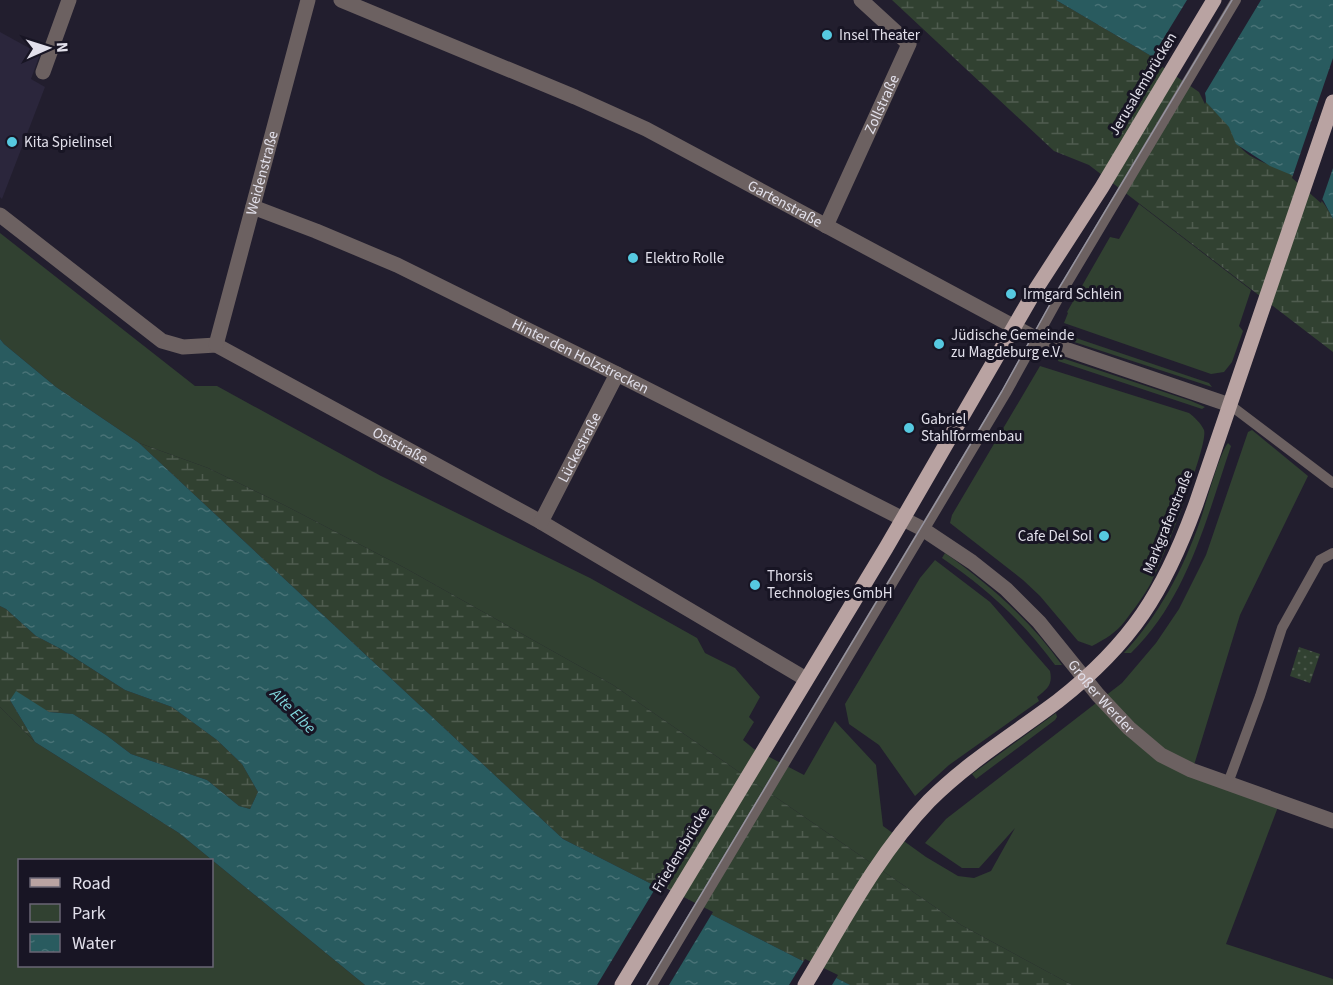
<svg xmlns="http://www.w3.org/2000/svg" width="1333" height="985" font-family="'Source Sans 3',sans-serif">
  <defs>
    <pattern id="wetland-marsh" width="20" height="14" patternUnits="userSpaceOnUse" patternTransform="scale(1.5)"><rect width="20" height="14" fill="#314131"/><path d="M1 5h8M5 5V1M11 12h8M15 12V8" fill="none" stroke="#4f5c4f"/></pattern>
    <pattern id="park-dots" width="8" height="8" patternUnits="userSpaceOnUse" patternTransform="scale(1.5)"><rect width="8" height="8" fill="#314131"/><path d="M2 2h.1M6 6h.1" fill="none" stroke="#4f5c4f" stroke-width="1.8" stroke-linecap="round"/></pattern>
    <pattern id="water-ripples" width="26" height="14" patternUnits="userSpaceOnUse" patternTransform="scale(1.5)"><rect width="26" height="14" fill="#295b5f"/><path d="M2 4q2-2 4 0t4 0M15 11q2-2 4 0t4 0" fill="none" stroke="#487276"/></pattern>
  </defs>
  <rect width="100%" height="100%" fill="#221e2e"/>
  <path fill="#2b263c" d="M0,32l40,22 -9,25 14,8 -43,112 -2,-2z"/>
  <g fill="#314131" fill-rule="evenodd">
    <path d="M1139,204l112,86 -12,36 4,5 -11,31 -8,10 -13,2 -147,-51 4,-10 -1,-1 43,-75 9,2z"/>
    <path d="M0,233l195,153h22l164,90 209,102 107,60 8,15 30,15 25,29 -11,20 5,5 -11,18 11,9 50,26 31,-54 41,44 7,61 43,31 32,19 16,2 17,-7 24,-43 -36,40h-17l-37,-25 21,-24 176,-136 34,-40 23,-34 27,-54 42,-123 4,-2 56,46 -68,139 -49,160 87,32 -52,137 107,35v6h-261l-111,-60 -348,-240 -208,-117 -119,-62 -78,-38 -69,-25 -83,-56 -52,-43 -4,-5z"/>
    <path d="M1070,336l139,47 3,4 -144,-47z"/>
    <path d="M1059,357l132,44 14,6 -3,2 -144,-48z"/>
    <path d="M1040,366l149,47c5,4 12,10 15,17 5,15 -43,133 -53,153 -7,13 -17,26 -26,38 -9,12 -20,18 -33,25l-14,-5 -38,-45 -17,-16 -73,-57 2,-8z"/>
    <path d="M1228,443l3,3c-24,71 -44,153 -100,207h-7c35,-38 59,-83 76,-132 6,-17 19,-67 28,-78z"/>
    <path d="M945,553c45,32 85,67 117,112h-7c-31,-43 -69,-77 -113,-107z"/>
    <path d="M935,560l55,42 60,69c3,14 -3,18 -13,26l2,4 -90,64 -34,31 -36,-51 -30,-21 -4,-20 75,-126z"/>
    <path d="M0,707l35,35 144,91 186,152h-365zM20,860h192v106h-192z"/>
    <path d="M1056,713l1,4 -2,3 -79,59 -4,-5z"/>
  </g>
  <g fill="url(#wetland-marsh)">
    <path d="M892,0h164l119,70 26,20c4,4 3,7 6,12 5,9 17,14 22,24 4,8 6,17 14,24 12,12 31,15 45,22 19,10 36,28 45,47v133l-244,-187 -35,-14z"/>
    <path d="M139,443l69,25 78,38 119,62 208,117 348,240 111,60h-222l-287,-146z"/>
    <path d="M0,606l6,3 30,27 25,13 64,41 47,17 45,33 25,24 16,28 -8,17 -11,-3 -32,-26 -76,-26 -25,-19 -33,-21 -24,-2 -39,-12 25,42 -35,-35z"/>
  </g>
  <path fill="url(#park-dots)" d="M1299,647l21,7 -10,29 -20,-7z"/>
  <g fill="url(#water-ripples)">
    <path d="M1056,0h277v219l-10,-19 -29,-24 -24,-10 -34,-22 -7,-17 -23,-25 -1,-8 -4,-4 -26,-20z"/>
    <path d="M0,339l4,5 52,43 83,56 424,396 287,146h-485l-186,-152 -144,-91 -25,-42 6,-9 33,21 24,2 33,21 25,19 76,26 32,26 11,3 8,-17 -16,-28 -25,-24 -45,-33 -47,-17 -64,-41 -25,-13 -30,-27 -6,-3z"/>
  </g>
  <g fill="#221e2e">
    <path d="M1187,0h74l-56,93 1,9 -1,2 -6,-12 -48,-33z"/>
    <path d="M1333,58v110l-12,35 -29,-25z"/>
    <path d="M658,884l55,28 -44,73h-72z"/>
    <path d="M805,959l33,16 -6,10h-43z"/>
  </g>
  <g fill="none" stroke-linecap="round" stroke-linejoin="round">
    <g stroke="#6c6161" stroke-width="10">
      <path d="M1230,405l103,78"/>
      <path d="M1228,783l32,-87 22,-68 38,-68 13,-7"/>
      <path d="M652,985l354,-592 57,-103 173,-290"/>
    </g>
    <g stroke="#6c6161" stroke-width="15">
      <path id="s1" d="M341,0l234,97 71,32 393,211 191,65"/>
      <path d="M43,72l26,-72"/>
      <path id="s2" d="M253,207l63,24 81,34 220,109 304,154 51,34 34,27 33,33 59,73 31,33 32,27 30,15 142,51"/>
      <path id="s3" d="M0,215l162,126 21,6 33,-2 325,177 265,157"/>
      <path id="s4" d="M826,226l83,-182 -48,-44"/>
      <path id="s5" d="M216,345l92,-345"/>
      <path id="s6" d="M541,522l76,-148"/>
    </g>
    <g stroke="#b9a3a2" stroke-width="15">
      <path d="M622,985l264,-437 150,-259 66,-102 112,-187"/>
      <path d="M805,985c38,-63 73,-131 124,-184 39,-39 85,-67 129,-100 74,-58 106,-109 138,-197l137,-402"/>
    </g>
    <path stroke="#9694a0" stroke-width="1.5" d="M647,985l291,-486 64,-108 57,-103 173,-288"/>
  </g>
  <g fill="#56c9e0" stroke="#181524" stroke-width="2">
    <circle cx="827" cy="35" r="6"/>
    <circle cx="12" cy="142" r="6"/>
    <circle cx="633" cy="258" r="6"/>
    <circle cx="1011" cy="294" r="6"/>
    <circle cx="939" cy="344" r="6"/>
    <circle cx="909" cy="428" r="6"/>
    <circle cx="1104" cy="536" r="6"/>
    <circle cx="755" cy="585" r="6"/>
  </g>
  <g text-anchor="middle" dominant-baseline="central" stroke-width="6" stroke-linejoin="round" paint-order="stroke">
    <g font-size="15" fill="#e2e0eb" stroke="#181524" text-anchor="start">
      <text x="839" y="35">Insel Theater</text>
      <text x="24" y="142">Kita Spielinsel</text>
      <text x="645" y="258">Elektro Rolle</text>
      <text x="1023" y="294">Irmgard Schlein</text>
      <text x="951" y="335">Jüdische Gemeinde<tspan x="951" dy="17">zu Magdeburg e.V.</tspan></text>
      <text x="921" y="419">Gabriel<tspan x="921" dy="17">Stahlformenbau</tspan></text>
      <text x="1092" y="536" text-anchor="end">Cafe Del Sol</text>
      <text x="767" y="576">Thorsis<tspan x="767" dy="17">Technologies GmbH</tspan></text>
    </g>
    <g font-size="15" fill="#e2e0eb" stroke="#181524">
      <text transform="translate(1143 84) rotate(-59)">Jerusalembrücken</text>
      <text stroke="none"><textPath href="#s4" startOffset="134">Zollstraße</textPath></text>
      <text stroke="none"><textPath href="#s5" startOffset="178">Weidenstraße</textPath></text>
      <text stroke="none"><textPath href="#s1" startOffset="489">Gartenstraße</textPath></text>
      <text stroke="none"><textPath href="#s2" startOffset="360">Hinter den Holzstrecken</textPath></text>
      <text stroke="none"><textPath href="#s3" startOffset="470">Oststraße</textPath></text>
      <text stroke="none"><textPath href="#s6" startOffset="84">Lückestraße</textPath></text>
      <text transform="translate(1168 522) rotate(-68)">Markgrafenstraße</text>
      <text stroke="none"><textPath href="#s2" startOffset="990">Großer Werder</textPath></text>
      <text transform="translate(681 850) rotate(-59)">Friedensbrücke</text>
    </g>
    <g font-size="16" font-style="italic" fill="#81d7dd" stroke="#181524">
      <text transform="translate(293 711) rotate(45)">Alte Elbe</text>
    </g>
  </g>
  <rect x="18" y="859" width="195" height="108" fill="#181524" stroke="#696674" stroke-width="1.5"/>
  <rect x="30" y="878" width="30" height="9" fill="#b9a3a2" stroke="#696674" stroke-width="1.5"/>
  <text x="72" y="889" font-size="18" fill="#e2e0eb">Road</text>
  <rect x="30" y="904" width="30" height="18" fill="#314131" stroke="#696674" stroke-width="1.5"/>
  <text x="72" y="919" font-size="18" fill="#e2e0eb">Park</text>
  <rect x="30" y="934" width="30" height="18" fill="url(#water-ripples)" stroke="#696674" stroke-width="1.5"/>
  <text x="72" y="949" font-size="18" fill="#e2e0eb">Water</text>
  <g transform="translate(48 48) rotate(87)" stroke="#181524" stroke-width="4.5" paint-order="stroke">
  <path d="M0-4.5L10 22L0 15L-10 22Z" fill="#e2e0eb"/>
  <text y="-9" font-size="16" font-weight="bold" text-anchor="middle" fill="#e2e0eb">N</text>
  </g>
</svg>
